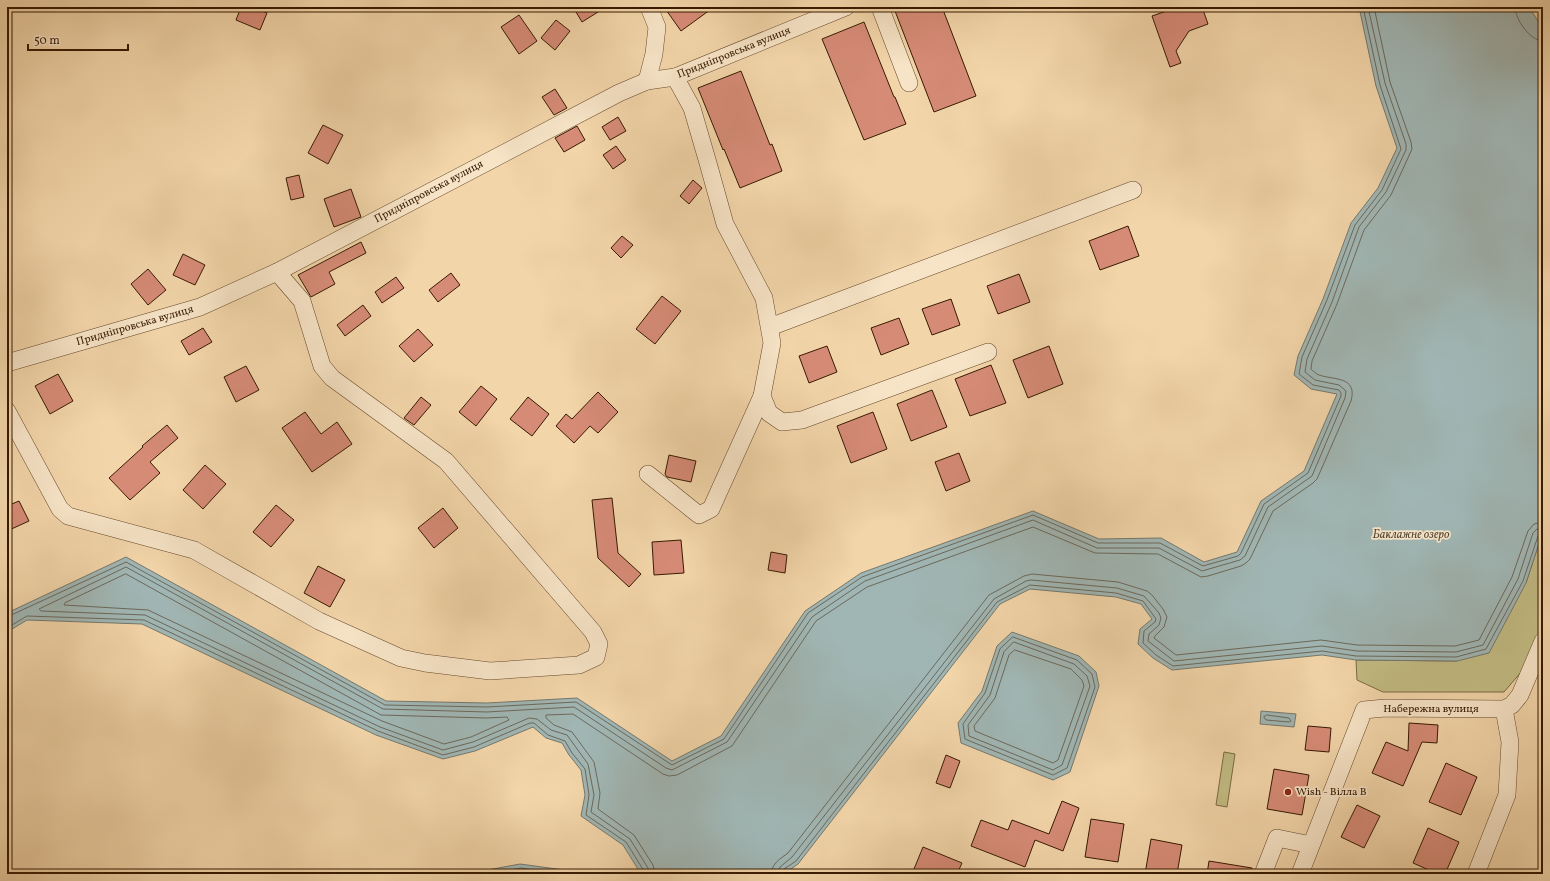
<svg xmlns="http://www.w3.org/2000/svg" width="1550" height="881" font-family="Vollkorn,serif">
  <rect width="100%" height="100%" fill="#f2d5a9"/>
  <filter id="stains"><feTurbulence type="fractalNoise" baseFrequency=".005" numOctaves="4"/><feColorMatrix values="0 0 0 0 .2 0 0 0 0 .09 0 0 0 0 .02 0 0 0 .5 -.17"/></filter>
  <radialGradient id="worn" r=".72"><stop offset=".6" stop-color="#630" stop-opacity="0"/><stop offset="1" stop-color="#630" stop-opacity=".3"/></radialGradient>
  <g fill="#c2bb83" stroke="#7c6a42">
    <path d="M1543,531v100l-14,32 -25,29h-121l-26,-12 -1,-20 101,1 69,-78z"/>
    <path d="M1224,752l11,2 -8,53 -11,-2z"/>
  </g>
  <g fill="#a0b6b4" stroke="#76786c">
    <path d="M1359,7h170l14,22v502l-17,52 -37,70 -32,8 -101,-1 -34,-5 -150,15 -19,-12 -15,-14 2,-15 12,-10 -11,-15 -25,-7 -86,-8 -30,15 -202,260 -14,10h-143l-18,-29 -42,-29 4,-21 -4,-25 -12,-15 -7,-12 -16,-5 -13,-11 -58,24 -32,8 -67,-24 -234,-111 -115,-4 -20,12v-19l119,-56 260,144 101,2 90,-5 95,63 49,-25 84,-125 56,-38 172,-62 66,28 62,-1 43,24 33,-10 24,-51 43,-30 33,-77 -26,-5 -17,-14 4,-19 25,-57 28,-76 27,-35 19,-40 -21,-62z"/>
    <path d="M1012,632l67,24 17,16 3,14 -29,86 -17,8 -92,-37 -3,-20 24,-32 15,-45z"/>
    <path d="M1261,711l35,3 -2,13 -34,-3z"/>
    <path d="M520,864l44,6 4,4h-102z"/>
  </g>
  <g fill="none" stroke-linecap="round" stroke-linejoin="round">
    <g stroke="#6c685a" stroke-width="1">
      <path d="M1515,7c0,12 15,34 28,34"/>
      <path d="M126,574l255,141 105,3 21,-1 2,3 -38,17 -27,7 -62,-23 -234,-111 -84,-5 1,-2z"/>
      <path d="M7,617l119,-55 259,143 102,2 89,-5 96,63 52,-26 84,-126 54,-36 171,-62 65,28h62l43,23 35,-10 3,-3 23,-49 44,-31 33,-77v-3l-2,-3 -26,-5 -14,-11 3,-17 25,-57 28,-75 27,-35 19,-41 -21,-64 -17,-78"/>
      <path d="M7,628l20,-12 117,4 234,111 65,24 31,-8 56,-24h4l14,12 17,6 7,12 13,16 4,26 -3,20 40,27 18,29v3"/>
      <path d="M1013,637l64,23 15,14 3,13 -28,81 -14,7 -88,-36 -2,-15 22,-31 15,-44z"/>
      <path d="M1014,642l60,22 13,12 3,10 -28,79 -9,5 -84,-34 -1,-11 22,-30 14,-43z"/>
      <path d="M1015,650l56,19 11,11 2,6 -26,74 -5,3 -78,-32 -1,-5 21,-28 14,-43z"/>
      <path d="M1267,715l22,3 2,3 -2,1 -23,-2 -2,-3z"/>
      <path d="M487,874l34,-6 42,6"/>
      <path d="M649,874l-1,-6 -18,-29 -39,-27 3,-17 -6,-31 -21,-29 -16,-5 -14,-11 -8,-1 -56,24 -30,8 -63,-23 -235,-112 -104,-4 -2,-2 87,-42 257,142 104,3 87,-5 92,61 6,2 55,-28 85,-125 53,-36 168,-61 64,28h62l43,23 38,-11 5,-4 23,-49 44,-31 33,-78 1,-7 -7,-6 -24,-5 -10,-8 2,-13 25,-57 27,-75 27,-35 20,-42v-6l-21,-61 -17,-76"/>
      <path d="M655,874l-2,-9 -19,-30 -36,-26 2,-16 -6,-31 -22,-30 -18,-7 -8,-7v-3l27,-1 90,60 6,2 8,-1 55,-29 84,-125 51,-34 166,-60 62,26 63,1 43,23 7,-1 33,-10 5,-3 4,-4 23,-48 40,-28 4,-4 34,-78c7,-25 -18,-21 -32,-26 -3,-1 -6,-4 -8,-6l1,-8 25,-57 27,-74 27,-35 21,-46 -1,-7 -21,-60 -16,-75"/>
      <path d="M771,874c1,-11 9,-15 17,-21l201,-258 35,-19 8,-2 86,8 29,9 5,4 11,14 4,8 -3,10 -9,9 -1,2 22,17 145,-15 36,5 98,1 24,-6 33,-63 16,-46 6,-7 9,-2"/>
      <path d="M777,874l3,-7 12,-10 202,-258 32,-18 5,-1 86,8 27,8 15,17 2,5 -2,7 -10,9 -1,7 26,20 148,-15 35,5 99,1 27,-7 35,-66 15,-46 4,-4 6,-1"/>
      <path d="M782,874l2,-5 12,-8 201,-259 33,-17 86,8 27,8 13,18 -1,3 -11,9 -1,12 13,12 17,11 149,-15 34,5 100,1 30,-8 37,-68 15,-45 5,-3"/>
    </g>
  </g>
  <g fill="#d68b77" stroke="#371a01">
    <path d="M241,7h11l15,6 -7,17 -24,-10z"/>
    <path d="M573,7h33l-24,15z"/>
    <path d="M664,7h50l-33,24z"/>
    <path d="M906,7h36l34,89 -42,16 -39,-101z"/>
    <path d="M1178,7h24l6,17 -19,7 -13,20 5,12 -11,4 -18,-51z"/>
    <path d="M519,15l18,26 -18,13 -18,-27z"/>
    <path d="M556,20l14,11 -15,19 -14,-12z"/>
    <path d="M864,22l30,75h1l11,27 -42,16 -42,-101z"/>
    <path d="M741,71l29,74 2,-1 10,27 -42,17 -16,-39 -1,1 -25,-62z"/>
    <path d="M555,89l12,19 -13,7 -12,-18z"/>
    <path d="M618,117l8,14 -16,9 -8,-13z"/>
    <path d="M323,125l20,10 -15,29 -20,-11z"/>
    <path d="M577,126l8,14 -21,12 -9,-14z"/>
    <path d="M616,146l10,14 -13,9 -10,-14z"/>
    <path d="M299,175l5,22 -13,3 -5,-22z"/>
    <path d="M693,180l9,8 -13,16 -9,-8z"/>
    <path d="M351,189l10,28 -27,10 -10,-28z"/>
    <path d="M1128,226l11,30 -39,14 -11,-29z"/>
    <path d="M622,236l11,9 -12,13 -10,-10z"/>
    <path d="M361,242l5,11 -37,19 6,12 -24,13 -13,-22z"/>
    <path d="M183,254l22,11 -10,20 -22,-10z"/>
    <path d="M148,269l18,21 -18,15 -17,-21z"/>
    <path d="M451,273l9,12 -22,17 -9,-12z"/>
    <path d="M1019,274l11,28 -32,12 -11,-28z"/>
    <path d="M396,277l8,11 -22,15 -7,-11z"/>
    <path d="M662,296l19,15 -26,33 -19,-15z"/>
    <path d="M951,299l9,26 -28,10 -10,-26z"/>
    <path d="M363,305l8,11 -26,20 -8,-11z"/>
    <path d="M899,318l10,26 -28,11 -10,-27z"/>
    <path d="M203,328l9,14 -23,13 -8,-14z"/>
    <path d="M418,329l15,16 -19,17 -15,-16z"/>
    <path d="M827,346l10,26 -28,11 -10,-27z"/>
    <path d="M1049,346l14,38 -35,14 -15,-38z"/>
    <path d="M991,365l15,38 -36,13 -15,-37z"/>
    <path d="M246,366l13,24 -23,12 -12,-25z"/>
    <path d="M58,374l15,27 -23,13 -15,-28z"/>
    <path d="M481,386l16,13 -21,27 -17,-14z"/>
    <path d="M932,390l15,37 -36,14 -14,-37z"/>
    <path d="M598,392l20,20 -20,21 -8,-7 -16,17 -18,-17 10,-12 6,5z"/>
    <path d="M421,397l10,8 -17,20 -10,-7z"/>
    <path d="M528,397l21,17 -17,22 -22,-17z"/>
    <path d="M305,412l16,22 16,-12 15,22 -40,28 -30,-44z"/>
    <path d="M873,412l14,37 -36,14 -14,-37z"/>
    <path d="M167,425l11,13 -28,24 10,11 -30,27 -21,-22 34,-31 -1,-1z"/>
    <path d="M959,453l11,28 -24,10 -11,-29z"/>
    <path d="M669,455l27,6 -5,21 -24,-5 -2,-3z"/>
    <path d="M205,465l21,19 -23,25 -20,-19z"/>
    <path d="M612,498l6,55 23,21 -12,13 -31,-29 -6,-58z"/>
    <path d="M19,501l10,20 -22,10v-25z"/>
    <path d="M276,505l18,15 -23,27 -18,-15z"/>
    <path d="M443,508l15,20 -24,20 -16,-20z"/>
    <path d="M681,540l3,33 -30,2 -2,-33z"/>
    <path d="M771,552l16,3 -2,18 -17,-3z"/>
    <path d="M318,566l27,14 -15,27 -26,-14z"/>
    <path d="M1409,723l29,2 -1,18 -15,-1 -19,44 -31,-13 14,-31 22,9z"/>
    <path d="M1308,726l23,2 -2,24 -24,-2z"/>
    <path d="M946,755l14,6 -10,27 -14,-5z"/>
    <path d="M1446,763l31,14 -16,38 -32,-13z"/>
    <path d="M1274,769l35,6 -7,40 -35,-6z"/>
    <path d="M1062,801l17,7 -16,43 -28,-11 -10,27 -54,-21 10,-26 27,10 4,-10 37,14z"/>
    <path d="M1357,805l23,11 -16,32 -23,-11z"/>
    <path d="M1091,819l33,5 -6,38 -33,-5z"/>
    <path d="M1428,828l31,14 -14,32h-7l-25,-11z"/>
    <path d="M1151,839l31,6 -5,29h-32z"/>
    <path d="M923,847l39,16 -5,11h-45z"/>
    <path d="M1209,861l43,7v6h-45z"/>
  </g>
  <g fill="none" stroke-linecap="round" stroke-linejoin="round">
    <defs>
      <g id="minor">
        <path d="M880,7l29,76"/>
        <path d="M675,77l17,31 16,55 17,61 39,74 8,45 -10,53 7,17 13,9 20,-2 186,-68"/>
        <path d="M647,81l7,-27 3,-27 -8,-20"/>
        <path d="M770,327l363,-137"/>
        <path d="M7,363l193,-56 77,-35 342,-179 28,-12 28,-4 171,-70"/>
        <path d="M7,411l53,98 8,7 126,34 125,71 82,37 24,5 65,8 89,-6 17,-8 3,-13 -6,-12 -147,-171 -114,-83 -10,-12 -20,-65 -25,-29"/>
        <path d="M648,474l51,41 12,-6 51,-113"/>
        <path d="M1263,874l14,-36 34,7"/>
        <path d="M1300,874l64,-164 21,-2 119,1 8,-4 8,-10 23,-54"/>
        <path d="M1476,874l31,-79 3,-53 -6,-33"/>
      </g>
    </defs>
    <use href="#minor" stroke="#66492b" stroke-width="18"/>
    <use href="#minor" stroke="#f7e4c7" stroke-width="17"/>
  </g>
  <circle fill="#8f2418" stroke="#f7e4c7" stroke-width="1.5" cx="1288" cy="792" r="4"/>
  <g text-anchor="middle" dominant-baseline="central" stroke-width="3.5" stroke-linejoin="round" paint-order="stroke">
    <g font-size="11" fill="#371a01" stroke="#f7e4c7">
      <text transform="translate(734 53) rotate(-22)">Придніпровська вулиця</text>
      <text transform="translate(429 192) rotate(-28)">Придніпровська вулиця</text>
      <text transform="translate(135 326) rotate(-16)">Придніпровська вулиця</text>
      <text x="1431" y="709">Набережна вулиця</text>
    </g>
    <g font-size="11" fill="#371a01" stroke="#f7e4c7" text-anchor="start">
      <text x="1296" y="792">Wish - Вілла B</text>
    </g>
    <g font-size="12" font-style="italic" fill="#564937" stroke="#f7e4c7">
      <text x="1411" y="535">Баклажне озеро</text>
    </g>
  </g>
  <rect width="1550" height="881" fill="none" stroke="#f2d5a9" stroke-width="24"/>
  <rect x="8" y="8" width="1534" height="865" fill="none" stroke="#371a01" stroke-width="2"/>
  <rect x="12" y="12" width="1526" height="857" fill="none" stroke="#371a01"/>
  <path d="M28 44v6h100v-6" fill="none" stroke="#371a01" stroke-width="2"/>
  <text x="34" y="44" font-size="12" fill="#371a01" stroke="#f7e4c7" stroke-width="3" paint-order="stroke">50 m</text>
  <rect width="100%" height="100%" filter="url(#stains)"/>
  <rect width="100%" height="100%" fill="url(#worn)"/>
</svg>
